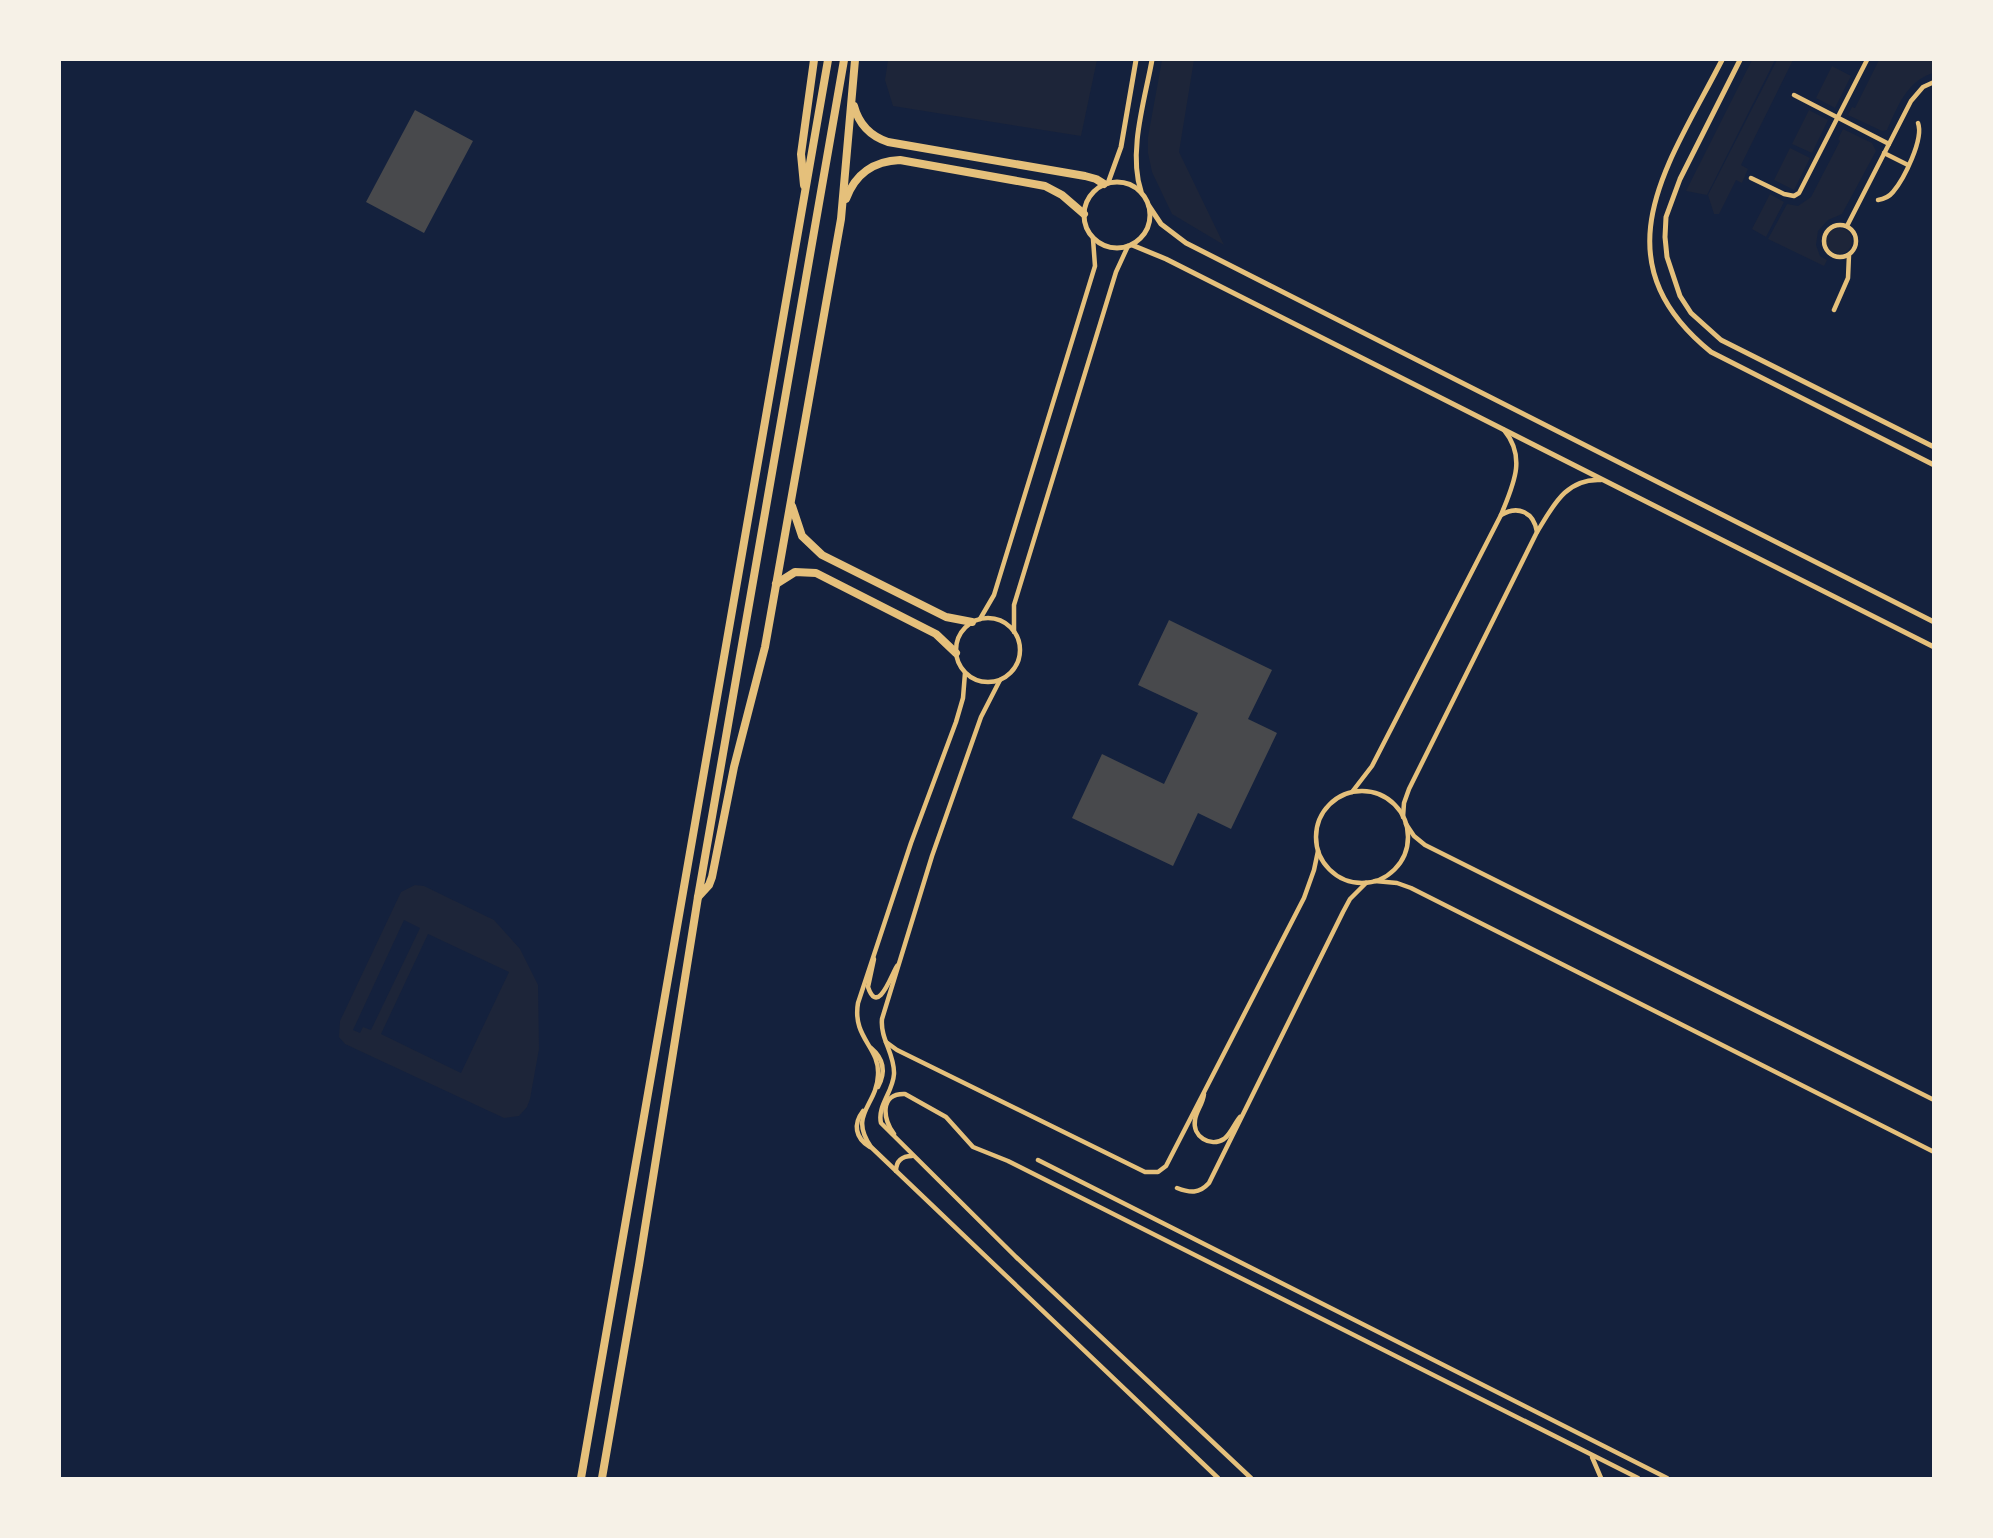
<svg xmlns="http://www.w3.org/2000/svg" width="1993" height="1538" font-family="'Playfair Display',serif">
  <rect width="100%" height="100%" fill="#14213d"/>
  <g fill="#1d2539" fill-rule="evenodd">
    <path d="M888,60h209l-16,76 -188,-30 -8,-26z"/>
    <path d="M1162,60h32l-15,92 45,93 -52,-31 -20,-42 -4,-19v-16z"/>
    <path d="M1752,60h23l-68,135 -21,-4z"/>
    <path d="M1777,60h16l-52,105 7,4 -6,14 -6,-3 -17,34h-5l-6,-19z"/>
    <path d="M1879,60h55l-1,13c-27,9 -35,33 -46,57l-5,1 -34,-16 4,-8 3,1z"/>
    <path d="M1832,66l19,10 -16,32 -19,-10z"/>
    <path d="M1809,110l19,10 -16,33 -20,-9z"/>
    <path d="M1843,129l29,14 4,8 -34,63 -14,6 -10,11 -2,14 4,11 7,4 -3,6 -56,-27 19,-35 11,2 13,-9 29,-56 -2,-2z"/>
    <path d="M1790,148l20,10 -16,32 -20,-10z"/>
    <path d="M1770,194l14,8 -18,35 -14,-8z"/>
    <circle cx="1839" cy="241" r="13"/>
    <path d="M415,885l9,1 70,34 26,29 18,36 1,64 -9,50 -3,8 -8,9 -15,2 -159,-74 -6,-7 1,-16 61,-129zM404,920l16,8 -49,102 -8,-3 -3,6 -7,-3zM428,934l81,38 -48,101 -80,-39z"/>
  </g>
  <g fill="#48494c">
    <path d="M415,110l58,31 -49,92 -58,-31z"/>
    <path d="M1169,620l103,50 -24,49 29,14 -46,96 -33,-16 -25,53 -101,-48 30,-64 62,30 34,-71 -60,-28z"/>
  </g>
  <g fill="none" stroke-linecap="round" stroke-linejoin="round">
    <g stroke="#e5c07b" stroke-width="4.5">
      <path d="M1794,95l95,49"/>
      <path d="M1884,153l24,12"/>
      <path d="M1751,178l33,16 10,2 5,-3 68,-133"/>
      <path d="M1878,200c6,-1 11,-3 15,-8 11,-13 31,-53 25,-69"/>
      <circle cx="1840" cy="241" r="16"/>
      <path d="M1847,226l64,-125 12,-14 11,-5"/>
      <path d="M1834,310l14,-32 1,-23"/>
      <path d="M1501,515c17,-10 33,-3 36,17"/>
      <circle cx="988" cy="650" r="32"/>
      <path d="M980,619l14,-24 101,-329 -2,-27"/>
      <path d="M1014,632v-27l102,-333 12,-26"/>
      <path d="M965,673l-2,25 -7,24 -45,121 -53,160c-6,35 22,44 20,72 -1,31 -30,39 -7,72l347,331"/>
      <path d="M1000,680l-19,37 -49,139 -50,163c-2,20 13,35 12,55 -1,18 -17,32 -13,49l135,134 235,221"/>
      <circle cx="1362" cy="837" r="46"/>
      <path d="M1352,792l20,-26 129,-251c12,-30 26,-57 3,-85"/>
      <path d="M1403,817l1,-14 5,-14 128,-257c16,-26 29,-54 64,-52"/>
      <path d="M1406,824l8,12 11,9 509,255"/>
      <path d="M1375,881l22,2 14,5 523,264"/>
      <path d="M874,959l-6,28c10,30 24,-14 29,-21"/>
      <path d="M886,1042l11,8 248,122h13l8,-6 138,-268 10,-28 4,-19"/>
      <path d="M871,1048c13,11 15,24 7,39"/>
      <path d="M1204,1094c-1,10 -8,17 -9,26 -3,16 15,28 29,19 7,-5 10,-15 16,-22"/>
      <path d="M863,1111c-10,13 -8,27 7,36"/>
      <path d="M894,1134c-11,-14 -15,-41 11,-40l41,23 27,30 35,14 630,317"/>
      <path d="M1038,1160l629,318"/>
      <path d="M896,1171c0,-10 6,-15 16,-15"/>
      <path d="M1177,1188c13,5 22,6 32,-5l134,-271 7,-13 16,-16"/>
      <path d="M1592,1457l9,21"/>
    </g>
    <g stroke="#e5c07b" stroke-width="5">
      <path d="M1722,60c-52,102 -127,198 -11,292l223,113"/>
      <path d="M1740,60l-60,119 -14,38 -1,20 2,20 13,39 11,17 30,27 213,107"/>
      <circle cx="1117" cy="215" r="33"/>
      <path d="M1108,183l13,-36 15,-87"/>
      <path d="M1141,191c-13,-39 4,-92 11,-131"/>
      <path d="M1149,206l12,18 25,19 748,379"/>
      <path d="M1132,245l34,14 768,388"/>
    </g>
    <g stroke="#e5c07b" stroke-width="8">
      <path d="M854,106c5,19 16,30 34,36l197,34 11,3 8,5"/>
      <path d="M804,185l-3,-31 13,-94"/>
      <path d="M846,199c9,-25 28,-38 54,-39l145,26 17,9 22,19"/>
      <path d="M792,506l10,30 20,19 124,62 26,5"/>
      <path d="M776,584l19,-12 21,1 120,61 20,19"/>
      <path d="M698,897l11,-12 3,-8 22,-110 31,-120 76,-428 14,-159"/>
      <path d="M581,1478l247,-1418"/>
      <path d="M602,1478l37,-213 59,-368 146,-837"/>
    </g>
  </g>
  <rect width="1993" height="1538" fill="none" stroke="#f6f1e7" stroke-width="122"/>
</svg>
